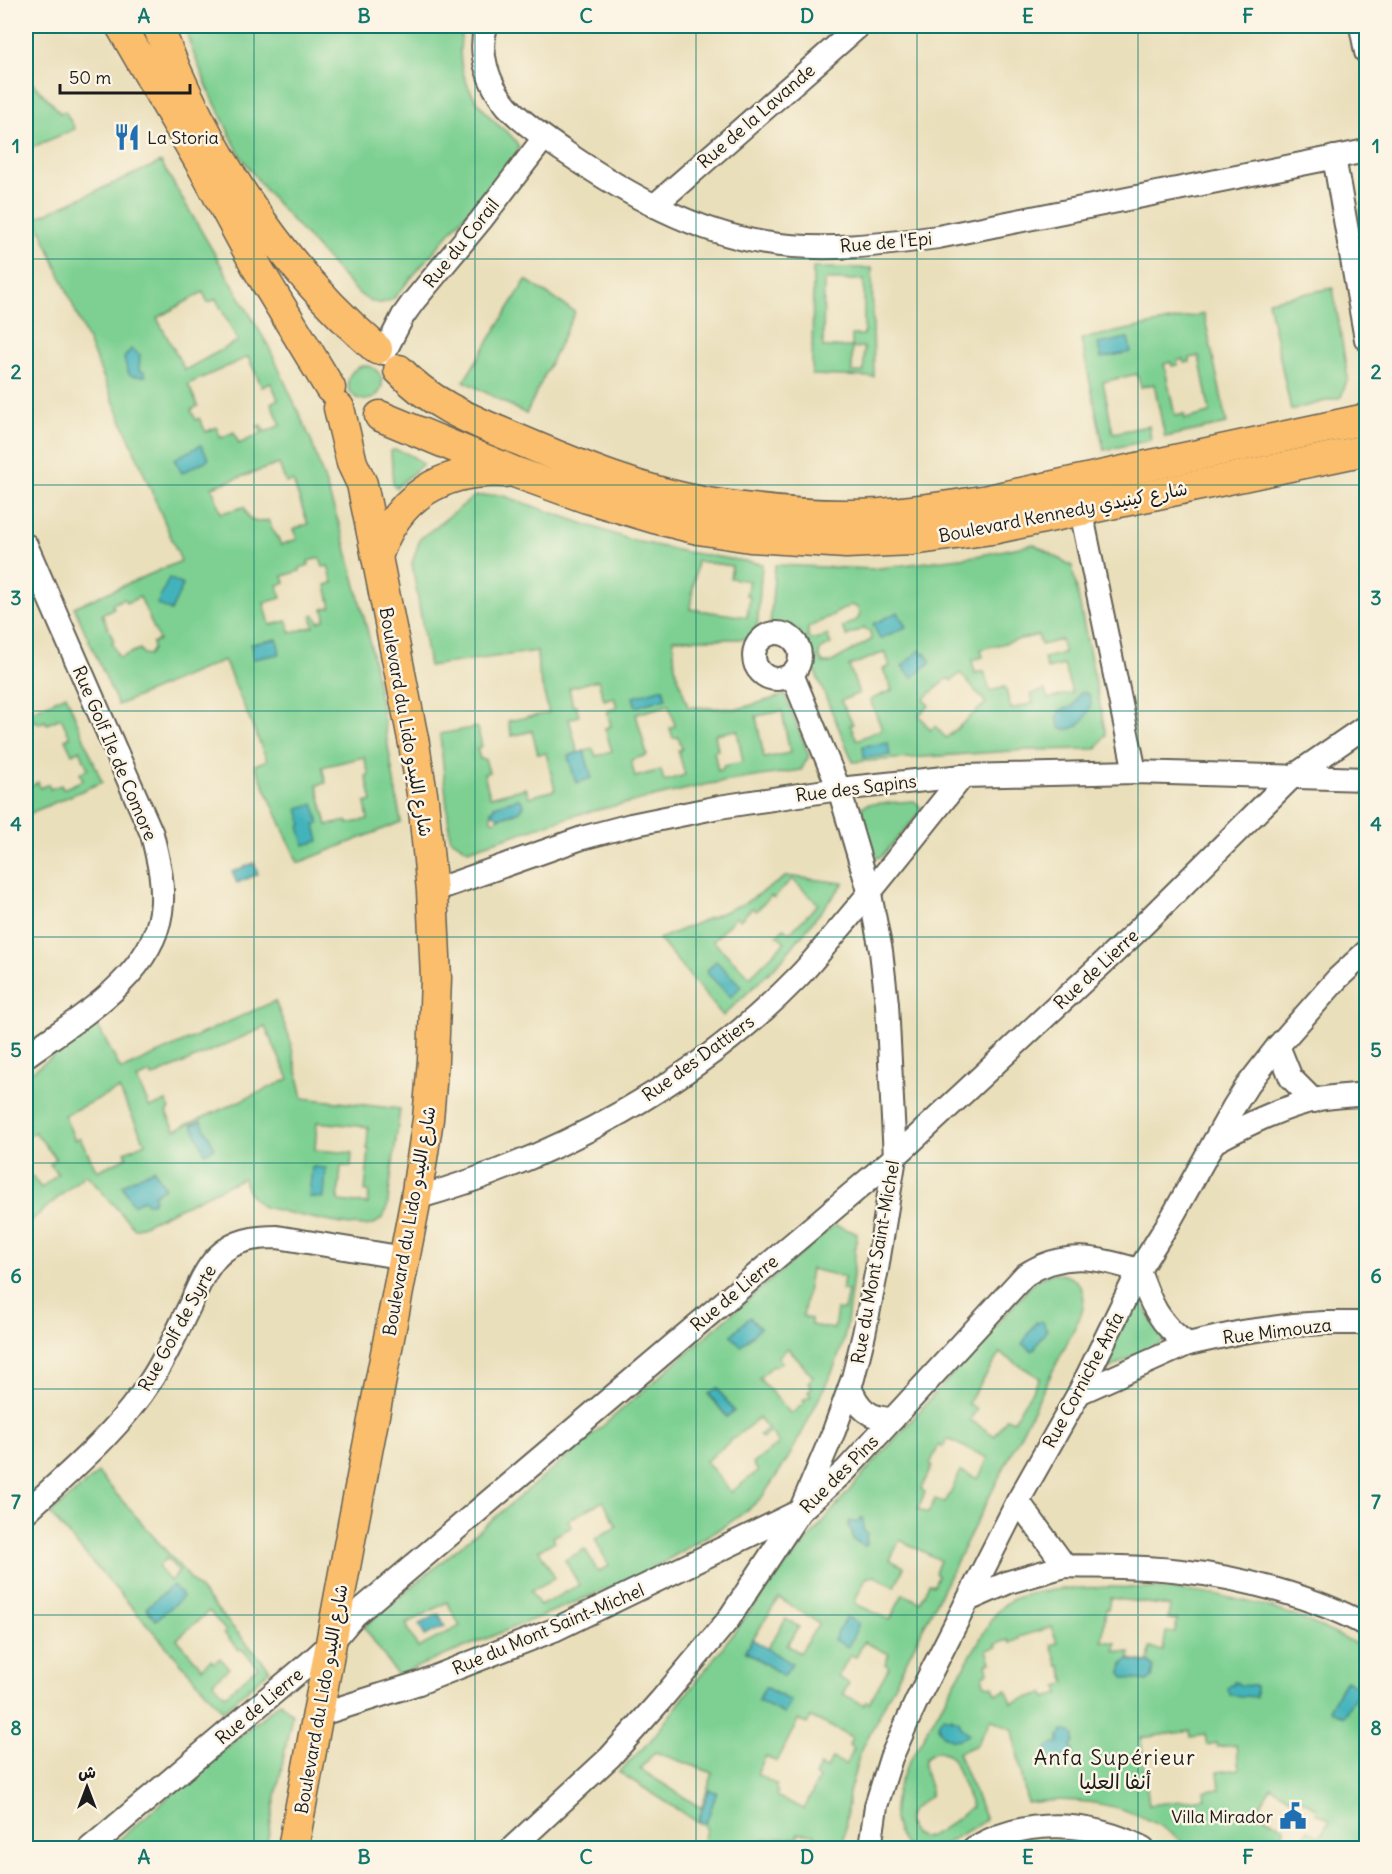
<svg xmlns="http://www.w3.org/2000/svg" width="1392" height="1874" font-family="Delius,'Playpen Sans Arabic',sans-serif">
  <rect width="100%" height="100%" fill="#fcf5e5"/>
  <filter id="ink" filterUnits="userSpaceOnUse"><feTurbulence type="fractalNoise" baseFrequency=".0167" numOctaves="2"/><feDisplacementMap in="SourceGraphic" scale="12" xChannelSelector="R" yChannelSelector="G"/><feConvolveMatrix kernelMatrix="1 2 1 2 8 2 1 2 1" color-interpolation-filters="sRGB"/></filter>
  <filter id="wash" filterUnits="userSpaceOnUse"><feTurbulence type="fractalNoise" baseFrequency=".008" numOctaves="4" result="noise"/><feDisplacementMap in="SourceGraphic" scale="24" xChannelSelector="R" yChannelSelector="G"/><feGaussianBlur stdDeviation="1.35" result="paint"/><feColorMatrix in="noise" values="0 0 0 0 0 0 0 0 0 0 0 0 0 0 0 0 0 1.4 0 .05"/><feComposite in="paint" operator="in"/></filter>
  <g filter="url(#wash)">
    <rect width="100%" height="100%" fill="#eadfbb"/>
    <g fill="#7dd092" stroke="#4c7657" stroke-width="1.5" fill-rule="evenodd">
      <path d="M184,26h279c-9,40 3,67 32,96 9,9 21,14 24,27l-3,6 -122,143c-16,11 -29,2 -41,-10l-88,-98 -25,-35 -30,-62 -17,-41z"/>
      <path d="M26,77l25,25 9,11 5,-2 10,18 -49,21z"/>
      <path d="M161,162l108,185 42,93 33,99 26,102 31,181 -103,41 -43,-98 12,-5 -43,-100 -106,45 -44,-98 107,-46 -145,-343zM203,292l5,11 8,-4 22,42 -53,29 -28,-52zM248,357l14,30 9,-4 7,16 -7,4 10,22 -16,7 -4,-7 -3,1 4,7 -23,11 -5,-12 -13,6 -5,-11 -10,5 -7,-14 -3,2 -5,-10 7,-4 -10,-22zM279,464l7,19 7,-2 15,43 -14,5 3,10 -16,6c-4,-10 -9,-15 -13,-25 -14,5 -20,0 -24,-13l-23,6 -9,-26zM320,558l3,9 5,-1 5,17 -7,2 5,22 -8,2 2,7 -1,4 -5,2 -4,-7 -4,1 3,10 -23,7 -4,-12 -17,4 -6,-22 17,-5 -3,-13 7,-2 -2,-7 17,-5v-3l9,-3 -1,-4zM140,597l19,43 -7,3 1,6 -4,6 -6,-1 -3,-5 -21,9 -7,-16 2,-1 -12,-27 12,-6 -2,-4 12,-5 2,4zM364,757l5,18 -3,1 6,25 -7,2 3,16 -20,5 -1,-3 -20,4 -10,-40 9,-2 -4,-16z"/>
      <path d="M1366,203v66l-8,-50 1,-7z"/>
      <path d="M813,268h59l2,109 -62,-2zM824,280h40v55h-12v12h-29zM864,347v25h-12v-24z"/>
      <path d="M526,280l49,32 -49,102 -62,-33z"/>
      <path d="M1333,288l15,90 -7,19 -50,13 -23,-109z"/>
      <path d="M1204,314l23,110 -62,13 -11,-53 -13,3 -4,-13 -34,8 10,51 36,-7 2,14 -47,10 -23,-111zM1199,356l11,57 -25,6 -1,-5 -9,2 -11,-52 7,-2 1,4 6,-1 -1,-4 6,-2 1,4 6,-1v-4z"/>
      <circle cx="365" cy="383" r="17"/>
      <path d="M393,450c10,0 23,8 30,14l-27,24 -3,-3 -2,-34z"/>
      <path d="M501,495l130,45 55,12 76,12 -5,65 -9,10h-75l2,28 13,40 50,2 47,-14 24,61 -8,14 -92,14 -133,31 -108,35 -18,-12 -10,-104 37,-7 5,19 -5,2 3,11h5l4,13 -5,2 6,23 36,-9 3,9 26,-7 -9,-37 -8,1 -6,-23 -20,5 -4,-15 41,-8 -11,-43 -1,-19 -108,15 -17,-103 8,-24 55,-43zM697,561l35,5 -2,12 19,3 -3,14 4,1 -3,21 -57,-8zM598,680l6,20 10,-3 3,11 -10,3 4,15 -6,2 7,24 -16,4 -3,-7 -9,2 7,27 -15,5 -8,-27 10,-3 -9,-34 10,-3 -3,-11 -3,1 -4,-18zM669,705l6,21 -5,2 3,10 5,-1 4,12 -4,1 7,25 -21,6 -3,-11 -26,7 -4,-17 16,-5 -11,-41zM782,711l8,42 -26,5 -8,-42zM737,730l6,32 -20,4v3l-5,2 -4,-20 4,-1 -3,-16zM517,799l4,1 3,6c-6,11 -22,7 -29,15l-4,-1v-9l4,-5z"/>
      <path d="M1034,544l38,22 34,169 -10,14 -70,1 -173,12 -55,-131 -12,-6 -16,1 5,-61 97,4 104,-13zM851,605l7,3 2,7 -3,5 -15,7 5,9 17,-8 6,4 1,8 -41,23h-7l-4,-7 1,-6 11,-6 -4,-9c-7,3 -12,7 -19,2v-9zM1038,635l3,10 20,-5 3,13 -20,5 3,11 17,-4 8,28 -24,6 -3,-9 -14,4 2,9 -22,6 -6,-22 -15,4 -6,-20 -9,2 -3,-13 11,-3 -2,-8zM885,652l5,14 -7,3 9,21 -22,10 12,29 -25,11 -7,-15 3,-1 -12,-23 18,-8 -10,-27zM960,673l26,30 -40,35 -11,-12 -5,4 -11,-15 10,-9 -5,-7 24,-21 3,3z"/>
      <path d="M66,695l36,87 -76,33v-27l12,-6 2,6 8,-4 2,5 11,-4 2,4 20,-9 -3,-7 8,-4 -8,-19 -8,4 -7,-15 5,-2 -9,-19 -14,6 -2,-3 -7,3 -2,-4 -10,4v-10z"/>
      <path d="M914,801l3,2 5,7 -41,47 -7,1 -3,-2 -10,-49 8,-3z"/>
      <path d="M787,876l57,7 -64,79 -57,54 -64,-77 86,-36zM792,879l26,25 -28,29 -6,-5 -7,7 8,7 -35,35 -37,-36 23,-24 4,3 12,-12 4,3 15,-15 3,2z"/>
      <path d="M275,1001l14,35 14,62 97,11 -13,100c-3,8 -8,14 -16,16 -17,5 -86,-13 -107,-18 -12,-6 -17,-17 -21,-29l-108,51 -49,-55 -60,51v-44l6,-5 9,12 17,-14 -8,-10 6,-5 -21,-27 -9,5v-61l71,-52 24,46zM265,1027l24,52 -114,51 -9,-18 4,-3 -4,-8 -16,7 -13,-29 13,-6 2,4zM119,1089l26,54 -20,9 2,5 -30,14 -17,-33 -5,2 -11,-25zM317,1122l51,5 -1,22 2,1 -4,41h4l-1,13 -30,-3 3,-35 10,1 1,-14 -37,-3z"/>
      <path d="M834,1225l23,8 -5,52 -6,44 -5,20 -7,19 -31,63 -16,29 -25,37 -13,12 -20,14 -85,51 -247,101 -33,-48 210,-176zM811,1269l33,8 -2,13 6,1 -4,19 -7,-1 -3,20 -23,-4v-6l-8,-2zM788,1348l25,29 -5,5 4,5 -4,5 3,4 -8,4 1,3 -13,11 -32,-36 14,-12 2,1 7,-5 -4,-5zM717,1388l17,23 -7,6 -18,-22zM759,1418l9,10 -9,7 3,3 8,-7 9,12 -26,21 5,7 -27,21 -25,-31zM603,1501l14,25 -22,13 14,27 -11,6 -13,-23 -20,11 14,25 -39,21 -9,-15 24,-13 -16,-28 16,-9 -2,-4 19,-10 -4,-7zM447,1602l13,24 -42,22 -12,-24z"/>
      <path d="M1053,1273c26,2 36,17 28,42l-221,438 -11,40 -6,55h-11v-8l-17,1v-7h-17v4c-14,1 -37,-3 -45,10h-53l7,-20 -88,-56 32,-32 124,-161 78,-93 183,-206zM1000,1353l40,25 -27,43 -6,-3 -12,18 -25,-16 7,-11 -9,-6zM947,1439l41,19 -10,21 -17,-8 -16,32 -10,-4 -7,14 -10,-4 7,-17 -4,-3 11,-23 -2,-2 9,-19 4,2zM861,1518l2,12 4,4 -1,3 1,8 -3,1 -11,-7 -1,-8 -4,-6 2,-4 7,2zM900,1540l40,20 -5,13 3,2 -4,10 -5,-2 -9,19 -17,-8 -13,26 -34,-16 -1,-4 11,-22 8,-2 21,11 9,-20 -14,-7zM779,1598l40,25 -19,30 -13,-8 12,-18 -13,-8 -19,30 25,15 -47,-13zM864,1642l25,12 -4,10 4,3 -20,36 -3,-2 -2,4 -21,-11 6,-11 -11,-6 12,-22 6,2zM811,1717l41,20 -3,8 5,3 -8,17 -14,-7 -5,11 -7,-3 -5,10 4,3 -15,30 -28,-13 2,-5 -3,-2 2,-4 -20,-11 9,-18 11,6 21,-42 9,4zM655,1752l58,21 -12,35 -61,-39z"/>
      <path d="M1136,1298l3,1 26,40 -4,4 -51,25h-4l-3,-2z"/>
      <path d="M98,1473l172,197 -47,41 -173,-197zM167,1558l12,14 -9,9 -12,-14zM209,1611l17,20 -2,2 15,17 3,-1 16,18 -33,28 -12,-13 16,-14 -9,-10 -6,5 -3,-3 -9,8 -25,-29z"/>
      <path d="M1110,1587c59,1 121,6 177,26 27,10 53,23 79,36v199h-177c-42,-40 -105,-54 -162,-45l-14,-73 -22,-11 -14,26 -19,8 28,67 -48,28h-29c-11,-8 -17,-27 -15,-41 4,-33 26,-63 42,-92 18,-32 37,-63 55,-95 5,-6 10,-14 17,-18 22,-14 75,-14 102,-15zM1110,1598l60,8 -2,13 9,1 -2,13 -9,-1 -3,18 -13,-2 -2,14 -19,-3 1,-6 -15,-2 1,-8 -14,-2 4,-32h2zM1052,1627l5,16 -6,2 7,21h3l5,17 -8,3 2,8 -14,4 -2,-5 -33,10 -4,-13 -11,4 -3,-8 -8,-1 -2,-4v-5l5,-4 -2,-8 5,-2 -4,-12 10,-3 -1,-3 12,-4 2,3 9,-4v-2zM952,1718l2,3h4l3,6 -16,10 -7,-11zM1064,1731l7,15 -6,12 -5,2 -3,5h-6l-5,-9 3,-2 -2,-3 2,-4 10,-4v-7zM1190,1731l1,6 14,-2 2,10 9,-2 1,4 19,-2 3,24 -21,3 2,17 -16,2 1,7 -56,7 -8,-67zM938,1751l10,3 4,4 20,49c-12,8 -29,24 -43,29 -15,5 -28,-13 -18,-25 4,-6 13,-10 19,-14 4,-16 -20,-37 8,-46zM1271,1787l25,14 2,-3 20,11 -1,4 13,7 -10,17 -12,-7c-4,7 -7,13 -12,16 -16,9 -13,-13 -12,-18l-28,-16z"/>
      <path d="M280,1702l12,12 -26,134h-157z"/>
    </g>
    <g fill="#43b3bb" stroke="#30686c" stroke-width="1.5">
      <path d="M1128,338l3,14 -30,6 -3,-14z"/>
      <path d="M131,349l9,6 -1,15 6,2 1,4c-20,1 -17,1 -22,-18z"/>
      <path d="M201,445l8,14 -27,14 -8,-14z"/>
      <path d="M169,578l14,7 -12,26 -14,-7z"/>
      <path d="M898,612l8,15 -26,12 -7,-15z"/>
      <path d="M277,639l3,15 -27,5 -2,-15z"/>
      <path d="M920,650l3,4 2,-2 6,10 -19,16 -10,-12z"/>
      <path d="M663,688l3,10 -30,9 -3,-10z"/>
      <path d="M1082,692l7,2 2,8c-2,14 -14,32 -31,26l-3,-8 2,-9 14,-5 6,-12z"/>
      <path d="M888,743l2,12 -26,3 -1,-12z"/>
      <path d="M584,751l8,27 -16,5 -8,-27z"/>
      <path d="M518,799l3,1 3,5 -4,6 -22,7 -2,-3 -4,-1 -1,-3 3,-2v-3z"/>
      <path d="M314,804l5,20 -4,1 4,16 -15,4 -5,-19 3,-1 -4,-17z"/>
      <path d="M254,863l4,11 -21,9 -5,-11z"/>
      <path d="M716,961l25,25 -10,11 -25,-25z"/>
      <path d="M201,1121l14,27 -10,5 -13,-28z"/>
      <path d="M312,1167l14,1 -2,30 -15,-1z"/>
      <path d="M154,1169l11,19 -11,6 1,5 -3,4h-5l-4,-3 -10,5 -11,-20z"/>
      <path d="M750,1317l10,11 -19,18 -10,-11z"/>
      <path d="M1041,1321l3,2 1,5 2,1 -14,22 -11,-7 14,-22 2,1z"/>
      <path d="M717,1388l17,23 -7,6 -18,-23z"/>
      <path d="M861,1518h2v12l4,4 -1,6 1,5 -3,1 -11,-7 -1,-8 -4,-4 2,-6 6,2z"/>
      <path d="M173,1585l10,12 -27,23 -10,-12z"/>
      <path d="M439,1614l6,12 -20,10 -6,-12z"/>
      <path d="M846,1617l13,6 -11,24 -14,-7z"/>
      <path d="M752,1639l40,25 -8,12 -39,-25z"/>
      <path d="M1128,1660l22,3 4,5 -2,9 -5,4 -22,-3 -4,-5 2,-9z"/>
      <path d="M1346,1680l14,8 -17,29 -14,-8z"/>
      <path d="M1234,1682l4,1 1,2 17,1v11l-26,-2 -2,-7 3,-3h3z"/>
      <path d="M765,1687l26,14 -7,13 -26,-13z"/>
      <path d="M943,1717l16,4 2,6 8,7c-12,10 -25,6 -31,-8l1,-4z"/>
      <path d="M1064,1731l7,1 3,4v6l-3,4 2,5 -1,5 -5,3 -5,-1 -5,7 -9,-1 -3,-4 4,-6 -2,-6 4,-3 8,-2v-7z"/>
      <path d="M709,1790l8,2 -11,31 -8,-2z"/>
    </g>
  </g>
  <g filter="url(#ink)">
    <g fill="none" stroke-linecap="round" stroke-linejoin="round">
      <defs>
        <g id="minor">
          <path d="M486,26c-8,27 2,58 21,80 17,18 40,34 61,48 59,40 126,78 197,89 58,9 116,2 173,-6l428,-86"/>
          <path d="M1361,26l5,26"/>
          <path d="M1334,157l32,182"/>
          <path d="M654,206l205,-180"/>
          <path d="M384,353l19,-37 10,-14 68,-82 63,-82"/>
          <path d="M1081,511l54,261"/>
          <path d="M26,545l126,289c6,25 13,52 9,78 -9,65 -86,108 -135,144"/>
          <circle cx="777" cy="656" r="23"/>
          <path d="M432,891l150,-53 49,-13 88,-18 120,-18 124,-13 172,-4 231,7"/>
          <path d="M1278,1046l13,32 23,23"/>
          <path d="M1214,1142c34,-18 68,-35 105,-43 16,-3 32,-3 47,-5"/>
          <path d="M416,1198c142,-40 279,-115 382,-221 15,-15 28,-33 42,-49 42,-49 82,-101 123,-152"/>
          <path d="M850,1387c8,21 19,32 43,32"/>
          <path d="M1079,1393l109,-49 54,-12 52,-7 30,-2h42"/>
          <path d="M1018,1501l47,65c39,1 78,0 116,5 59,6 134,26 185,54"/>
          <path d="M26,1512c44,-41 92,-80 125,-132 16,-24 27,-51 40,-77 7,-16 14,-34 27,-47 16,-16 37,-19 59,-19l128,21"/>
          <path d="M968,1600l41,-18 56,-16"/>
          <path d="M318,1715l101,-32 135,-53 246,-119 34,-80 19,-53 11,-44 13,-65 18,-112 -8,-153 -6,-53 -11,-57 -31,-105 -47,-115"/>
          <path d="M90,1848l218,-184 24,-22 23,-27 540,-458 238,-222 159,-158 74,-51"/>
          <path d="M512,1848l98,-91 50,-56 68,-81 72,-109 46,-41 179,-195c40,-26 71,-17 114,-5 10,31 21,56 49,74"/>
          <path d="M870,1848l6,-42 15,-48 25,-56 102,-201 61,-108 60,-123 32,-51 62,-111 14,-22 31,-40 59,-67 29,-27"/>
          <path d="M974,1848c53,-31 116,-27 169,0"/>
        </g>
        <g id="major">
          <path d="M121,26l83,143 54,100 72,119"/>
          <path d="M158,26c45,121 120,238 219,323"/>
          <path d="M399,370c32,35 78,52 120,70 61,26 124,52 189,63 56,9 116,14 172,11 37,-3 73,-8 108,-14l378,-81"/>
          <path d="M380,416l137,57 70,25 67,20 44,11 52,8 96,6 66,-3 80,-11 374,-79"/>
          <path d="M377,557c19,-60 66,-89 128,-85"/>
          <path d="M293,1848l60,-324 63,-326 12,-79 5,-59 3,-82 -4,-87 -9,-91 -9,-56 -37,-187 -15,-73 -10,-21 -13,-55"/>
        </g>
      </defs>
      <use href="#minor" stroke="#646054" stroke-width="26"/>
      <use href="#major" stroke="#646054" stroke-width="33"/>
      <use href="#minor" stroke="#fff" stroke-width="22"/>
      <use href="#major" stroke="#fabe6d" stroke-width="30"/>
    </g>
  </g>
  <path fill="none" stroke="#0f766e" stroke-width="1.5" stroke-opacity="0.55" d="M254,26v1822M475,26v1822M696,26v1822M917,26v1822M1138,26v1822M26,259h1340M26,485h1340M26,711h1340M26,937h1340M26,1163h1340M26,1389h1340M26,1615h1340"/>
  <defs>
    <symbol id="restaurant-bare" viewBox="-9 -9 18 18"><path d="M-5-6h1v4h1v-4h1v4h1v-4h1v5L-1.5 .5V6h-2V.5L-5-1ZM5-6V6H3V1.5H1.5Q1.5-4 5-6Z" fill="#1f6fb2" stroke="#fcf5e5" stroke-width="2.5" paint-order="stroke"/></symbol>
    <symbol id="civic-bare" viewBox="-9 -9 18 18"><path d="M-.6-6.5H3V-4.5H.6V-3L4-1V1h2V6H-6V1h2V-1L-.6-3ZM-1.2 2.5V6h2.4V2.5Z" fill="#1f6fb2" stroke="#fcf5e5" stroke-width="2.5" paint-order="stroke"/></symbol>
  </defs>
  <g fill-rule="evenodd">
    <use href="#restaurant-bare" x="108" y="118" width="38" height="38"/>
    <use href="#civic-bare" x="1274" y="1797" width="38" height="38"/>
  </g>
  <g text-anchor="middle" dominant-baseline="central" stroke-width="5" stroke-linejoin="round" paint-order="stroke">
    <g font-size="18" fill="#1c1c1c" stroke="#fcf5e5">
      <text transform="translate(756 116) rotate(-41)">Rue de la Lavande</text>
      <text transform="translate(886 242) rotate(-5)">Rue de l'Epi</text>
      <text transform="translate(461 243) rotate(-51)">Rue du Corail</text>
      <text transform="translate(1063 512) rotate(-11)">Boulevard Kennedy شارع كينيدي</text>
      <text transform="translate(406 722) rotate(80)">Boulevard du Lido شارع الليدو</text>
      <text transform="translate(115 753) rotate(67)">Rue Golf Ile de Comore</text>
      <text transform="translate(856 788) rotate(-7)">Rue des Sapins</text>
      <text transform="translate(1096 969) rotate(-43)">Rue de Lierre</text>
      <text transform="translate(698 1058) rotate(-36)">Rue des Dattiers</text>
      <text transform="translate(409 1221) rotate(-80)">Boulevard du Lido شارع الليدو</text>
      <text transform="translate(875 1262) rotate(-80)">Rue du Mont Saint-Michel</text>
      <text transform="translate(734 1293) rotate(-40)">Rue de Lierre</text>
      <text transform="translate(177 1328) rotate(-61)">Rue Golf de Syrte</text>
      <text transform="translate(1277 1331) rotate(-7)">Rue Mimouza</text>
      <text transform="translate(1083 1380) rotate(-62)">Rue Corniche Anfa</text>
      <text transform="translate(839 1474) rotate(-45)">Rue des Pins</text>
      <text transform="translate(548 1629) rotate(-23)">Rue du Mont Saint-Michel</text>
      <text transform="translate(321 1699) rotate(-80)">Boulevard du Lido شارع الليدو</text>
      <text transform="translate(259 1706) rotate(-40)">Rue de Lierre</text>
    </g>
    <g font-size="18" fill="#1c1c1c" stroke="#fcf5e5" text-anchor="start">
      <text x="147" y="137">La Storia</text>
      <text x="1273" y="1816" text-anchor="end">Villa Mirador</text>
    </g>
    <g font-size="21" letter-spacing="1.5" fill="#1c1c1c" stroke="#fcf5e5">
      <text x="1115" y="1757">Anfa Supérieur<tspan x="1115" dy="24">أنفا العليا</tspan></text>
    </g>
  </g>
  <rect width="1392" height="1874" fill="none" stroke="#fcf5e5" stroke-width="66"/>
  <g transform="translate(87 1787)" stroke="#fcf5e5" stroke-width="4.5" paint-order="stroke">
  <path d="M0-4.5L10 22L0 15L-10 22Z" fill="#1c1c1c"/>
  <text y="-9" font-size="16" font-weight="bold" text-anchor="middle" fill="#1c1c1c">ش</text>
  </g>
  <path d="M60 84v9h130v-9" fill="none" stroke="#1c1c1c" stroke-width="3"/>
  <text x="69" y="84" font-size="18" fill="#1c1c1c" stroke="#fcf5e5" stroke-width="4.5" paint-order="stroke">50 m</text>
  <rect x="33" y="33" width="1326" height="1808" fill="none" stroke="#0f766e" stroke-width="2"/>
  <g font-size="20" text-anchor="middle" font-weight="bold" fill="#0f766e">
    <text x="144" y="23">A</text>
    <text x="364" y="23">B</text>
    <text x="586" y="23">C</text>
    <text x="807" y="23">D</text>
    <text x="1028" y="23">E</text>
    <text x="1248" y="23">F</text>
    <text x="16" y="153">1</text>
    <text x="1376" y="153">1</text>
    <text x="16" y="379">2</text>
    <text x="1376" y="379">2</text>
    <text x="16" y="605">3</text>
    <text x="1376" y="605">3</text>
    <text x="16" y="831">4</text>
    <text x="1376" y="831">4</text>
    <text x="16" y="1057">5</text>
    <text x="1376" y="1057">5</text>
    <text x="16" y="1283">6</text>
    <text x="1376" y="1283">6</text>
    <text x="16" y="1509">7</text>
    <text x="1376" y="1509">7</text>
    <text x="16" y="1735">8</text>
    <text x="1376" y="1735">8</text>
    <text x="144" y="1864">A</text>
    <text x="364" y="1864">B</text>
    <text x="586" y="1864">C</text>
    <text x="807" y="1864">D</text>
    <text x="1028" y="1864">E</text>
    <text x="1248" y="1864">F</text>
  </g>
</svg>
